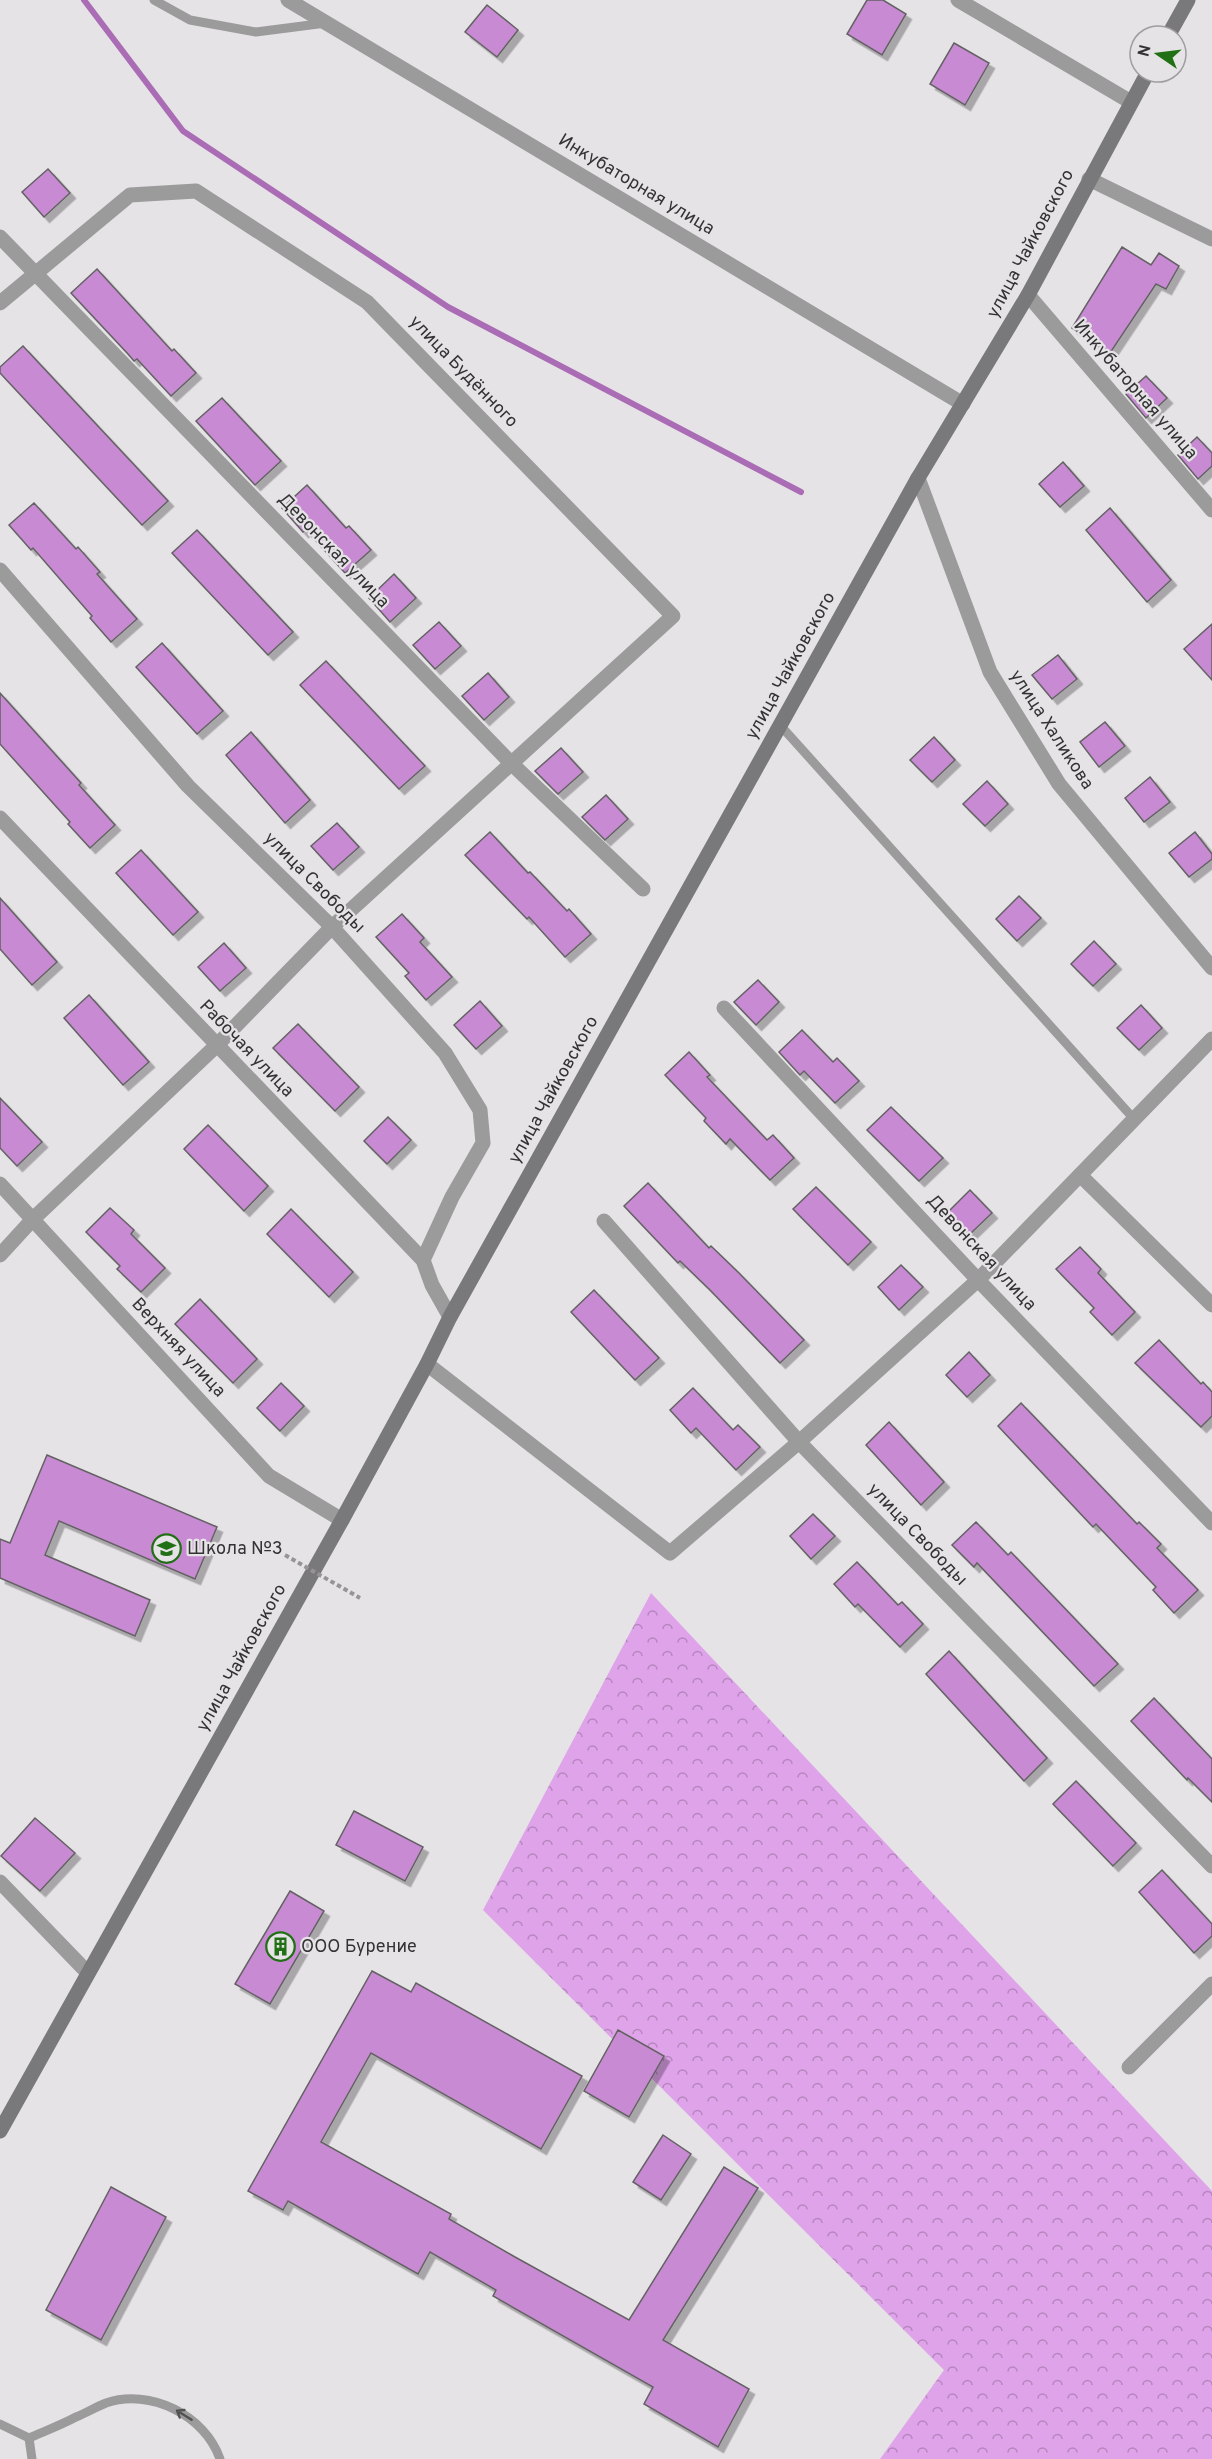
<svg xmlns="http://www.w3.org/2000/svg" width="1212" height="2459" font-family="Overpass,sans-serif">
  <defs>
    <pattern id="forest-crowns" width="20" height="18" patternUnits="userSpaceOnUse" patternTransform="scale(1.5)"><rect width="20" height="18" fill="#dfa3ea"/><path d="M2 6a3 3 0 1 1 6 0M12 15a3 3 0 1 1 6 0" fill="none" stroke="#b685be"/></pattern>
    <filter id="shadow"><feDropShadow dx="5.5" dy="5.5" stdDeviation="0" flood-color="#0004"/></filter>
  </defs>
  <rect width="100%" height="100%" fill="#e6e3e6"/>
  <path fill="url(#forest-crowns)" d="M651,1593l561,598v268h-332l64,-89 -461,-460z"/>
  <g fill="none" stroke-linecap="round" stroke-linejoin="round">
    <path stroke="#aa6db5" stroke-width="6" d="M84,0l99,131 265,176 353,185"/>
  </g>
  <g fill="#c88ad3" stroke="#646264" stroke-width="1.5" filter="url(#shadow)">
    <path d="M867,0h16l23,14 -24,41 -35,-21z"/>
    <path d="M487,5l31,25 -21,27 -32,-25z"/>
    <path d="M954,43l35,20 -24,42 -35,-21z"/>
    <path d="M48,169l22,24 -26,24 -22,-25z"/>
    <path d="M1122,247l29,18 8,-12 20,13 -13,23 -10,-5 -46,69 -38,-25z"/>
    <path d="M97,269l75,82 2,-2 22,24 -25,23 -34,-37 -3,2 -6,-7 -57,-61z"/>
    <path d="M23,346l145,155 -26,24 -142,-152v-6z"/>
    <path d="M1146,376l21,22 -21,20 -20,-24z"/>
    <path d="M222,398l59,63 -26,24 -59,-64z"/>
    <path d="M1197,437l15,16v13l-14,13 -20,-24z"/>
    <path d="M1063,462l21,24 -24,21 -21,-23z"/>
    <path d="M307,485l39,43 3,-2 22,24 -26,23 -39,-43 -3,2 -21,-24z"/>
    <path d="M34,503l42,46 2,-2 22,25 -3,2 40,45 -26,23 -21,-24 2,-2 -59,-68 -2,2 -22,-25z"/>
    <path d="M1110,508l61,72 -24,22 -61,-72z"/>
    <path d="M197,530l96,102 -25,23 -96,-102z"/>
    <path d="M394,574l22,24 -26,24 -21,-24z"/>
    <path d="M439,622l22,24 -26,23 -22,-24z"/>
    <path d="M1212,624v56l-28,-31z"/>
    <path d="M162,643l61,68 -26,23 -61,-67z"/>
    <path d="M1058,655l19,24 -25,20 -20,-24z"/>
    <path d="M326,661l99,105 -26,23 -99,-104z"/>
    <path d="M488,673l21,24 -25,23 -22,-24z"/>
    <path d="M0,693l81,90 -2,2 36,40 -25,23 -22,-24 2,-2 -70,-78z"/>
    <path d="M1105,722l20,24 -26,21 -19,-25z"/>
    <path d="M251,732l59,68 -25,23 -59,-68z"/>
    <path d="M934,737l21,23 -23,22 -22,-22z"/>
    <path d="M561,748l22,24 -25,22 -23,-23z"/>
    <path d="M1150,777l20,25 -26,20 -19,-24z"/>
    <path d="M987,781l21,23 -23,22 -22,-22z"/>
    <path d="M606,795l22,24 -23,21 -23,-23z"/>
    <path d="M337,823l22,24 -26,23 -22,-24z"/>
    <path d="M490,832l38,41 2,-1 37,39 2,-2 22,25 -26,23 -36,-40 -2,2 -62,-64z"/>
    <path d="M1195,832l17,22v5l-23,18 -20,-24z"/>
    <path d="M141,850l57,62 -25,23 -57,-62z"/>
    <path d="M1019,896l22,22 -24,23 -21,-22z"/>
    <path d="M0,898l57,64 -25,23 -32,-36z"/>
    <path d="M402,914l22,24 -4,4 32,35 -26,23 -21,-24 4,-3 -33,-36z"/>
    <path d="M1094,941l22,23 -23,22 -22,-22z"/>
    <path d="M224,943l22,25 -26,23 -22,-24z"/>
    <path d="M758,980l21,22 -23,23 -22,-23z"/>
    <path d="M89,995l60,67 -26,23 -59,-67z"/>
    <path d="M480,1001l22,25 -26,23 -22,-24z"/>
    <path d="M1141,1005l21,23 -23,22 -22,-22z"/>
    <path d="M298,1024l61,63 -24,24 -62,-63z"/>
    <path d="M802,1030l31,32 4,-4 22,23 -24,22 -31,-32 -4,4 -21,-23z"/>
    <path d="M689,1052l21,23 -3,2 60,63 6,-5 21,23 -24,22 -40,-41 -4,5 -22,-23 2,-3 -41,-43z"/>
    <path d="M0,1098l42,44 -25,24 -17,-18z"/>
    <path d="M891,1107l52,51 -24,23 -52,-51z"/>
    <path d="M388,1117l23,23 -24,24 -23,-23z"/>
    <path d="M208,1125l60,61 -24,25 -60,-62z"/>
    <path d="M648,1183l61,65 2,-2 28,27 65,67 -24,23 -70,-73 -30,-29 -2,2 -54,-57z"/>
    <path d="M816,1187l55,55 -23,23 -55,-56z"/>
    <path d="M970,1190l22,23 -23,22 -22,-22z"/>
    <path d="M110,1208l24,22 -3,4 34,34 -24,24 -24,-23 3,-3 -34,-34z"/>
    <path d="M291,1209l62,63 -24,25 -62,-63z"/>
    <path d="M1080,1247l21,22 -3,4 37,39 -23,23 -22,-23 4,-4 -38,-39z"/>
    <path d="M901,1265l22,22 -24,23 -21,-23z"/>
    <path d="M594,1290l65,68 -24,22 -64,-68z"/>
    <path d="M200,1299l57,60 -24,24 -58,-59z"/>
    <path d="M1159,1340l42,44 2,-2 9,10v24l-11,11 -66,-64z"/>
    <path d="M969,1352l21,23 -23,22 -21,-22z"/>
    <path d="M281,1383l23,23 -24,25 -23,-23z"/>
    <path d="M693,1388l40,42 5,-5 22,22 -24,23 -40,-42 -5,5 -21,-23z"/>
    <path d="M1021,1403l116,121 2,-2 22,22 -4,4 41,42 -24,23 -21,-23 3,-3 -60,-63 -3,3 -95,-101z"/>
    <path d="M889,1422l55,60 -23,23 -55,-60z"/>
    <path d="M47,1455l170,72 -22,52 -136,-58 -14,34 105,45 -15,36 -135,-58v-39l10,4z"/>
    <path d="M813,1514l22,22 -24,23 -21,-23z"/>
    <path d="M976,1522l32,33 3,-3 107,112 -24,22 -117,-123 -3,4 -22,-22z"/>
    <path d="M857,1562l41,43 4,-3 21,22 -23,23 -42,-43 -3,3 -21,-23z"/>
    <path d="M949,1651l98,107 -23,23 -98,-107z"/>
    <path d="M1154,1698l58,61v43l-24,-24 -1,2 -56,-59z"/>
    <path d="M1076,1781l60,62 -23,23 -60,-62z"/>
    <path d="M354,1811l69,36 -18,34 -69,-36z"/>
    <path d="M35,1818l40,35 -35,38 -39,-35z"/>
    <path d="M1162,1870l50,54v12l-18,17 -55,-61z"/>
    <path d="M290,1891l34,20 -54,93 -35,-20z"/>
    <path d="M372,1971l39,21 5,-9 166,93 -41,73 -170,-96 -50,89 130,72 -2,5 66,38 114,63 95,-153 34,21 -95,152 86,49 -31,58 -74,-43 9,-17 -160,-91 3,-6 -66,-38 -12,22 -130,-73 -5,9 -35,-19z"/>
    <path d="M618,2030l46,26 -35,61 -45,-26z"/>
    <path d="M663,2135l28,19 -30,46 -28,-18z"/>
    <path d="M111,2187l55,30 -65,123 -55,-30z"/>
  </g>
  <g fill="none" stroke-linecap="round" stroke-linejoin="round">
    <g stroke="#9c9b9c" stroke-width="9">
      <path d="M154,0l36,20 66,12 70,-9"/>
      <path d="M780,725l354,394"/>
      <path d="M0,2424l29,14"/>
      <path d="M29,2438c16,-7 32,-13 47,-21 10,-4 20,-10 30,-14 44,-15 99,12 114,56"/>
      <path d="M29,2438l3,21"/>
    </g>
    <g stroke="#9c9b9c" stroke-width="15">
      <path d="M288,0l675,404"/>
      <path d="M958,0l173,102"/>
      <path d="M1089,179l123,60"/>
      <path d="M0,237l511,526 132,126"/>
      <path d="M1028,295l184,215"/>
      <path d="M0,303l130,-108 66,-4 171,111 306,314 -341,311 -116,119 -183,173 -33,36"/>
      <path d="M918,478l72,194 69,112 153,184"/>
      <path d="M0,570l188,216 144,141 113,126 35,57 3,33 -31,54 -29,63"/>
      <path d="M0,818l423,442 9,25 18,32"/>
      <path d="M724,1008l254,272 234,243"/>
      <path d="M1080,1175l132,130"/>
      <path d="M0,1184l269,292 73,44"/>
      <path d="M604,1221l195,221 413,424"/>
      <path d="M427,1364l243,189 129,-111 179,-162 234,-241"/>
      <path d="M0,1882l87,90"/>
      <path d="M1129,2067l83,-83"/>
    </g>
    <g stroke="#79787a" stroke-width="15">
      <path d="M1168,36l20,-36"/>
      <path d="M0,2131l342,-611 85,-156 23,-47 468,-839 110,-183 120,-223"/>
    </g>
    <path stroke="#969496" stroke-width="4" stroke-dasharray="4.5 3" stroke-linecap="butt" d="M285,1555l75,43"/>
  </g>
  <defs><path id="oneway-shaft" d="M-6 0H5M1.5-3L5.5 0L1.5 3" fill="none" stroke-width="1.6" stroke-linecap="round" stroke-linejoin="round" transform="scale(1.5)"/></defs>
  <use stroke="#535253" href="#oneway-shaft" transform="translate(184 2415) rotate(-148)"/>
  <defs>
    <symbol id="school-ring" viewBox="-11 -11 22 22"><circle r="9.5" fill="#e6e3e6" stroke="#227015" stroke-width="1.5"/><path d="M0-5L7-2L0 1L-7-2ZM-4 1L0 2.5L4 1V4Q0 6-4 4Z" fill="#227015"/></symbol>
    <symbol id="building-ring" viewBox="-11 -11 22 22"><circle r="9.5" fill="#e6e3e6" stroke="#227015" stroke-width="1.5"/><path d="M-4-6H4V6H1V3H-1V6H-4ZM-2.5-4.3h1.7v1.8h-1.7ZM.8-4.3h1.7v1.8H.8ZM-2.5-1h1.7V.8h-1.7ZM.8-1h1.7V.8H.8Z" fill="#227015"/></symbol>
  </defs>
  <g fill-rule="evenodd">
    <use href="#school-ring" x="150" y="1532" width="33" height="33"/>
    <use href="#building-ring" x="264" y="1930" width="33" height="33"/>
  </g>
  <g text-anchor="middle" dominant-baseline="central" stroke-width="4.5" stroke-linejoin="round" paint-order="stroke">
    <g font-size="18" fill="#343334" stroke="#e6e3e6">
      <text transform="translate(636 185) rotate(31)">Инкубаторная улица</text>
      <text transform="translate(1031 244) rotate(-62)">улица Чайковского</text>
      <text transform="translate(463 372) rotate(46)">улица Будённого</text>
      <text transform="translate(1135 390) rotate(49)">Инкубаторная улица</text>
      <text transform="translate(333 551) rotate(46)">Девонская улица</text>
      <text transform="translate(791 666) rotate(-61)">улица Чайковского</text>
      <text transform="translate(1051 730) rotate(57)">улица Халикова</text>
      <text transform="translate(314 883) rotate(45)">улица Свободы</text>
      <text transform="translate(246 1049) rotate(46)">Рабочая улица</text>
      <text transform="translate(554 1090) rotate(-61)">улица Чайковского</text>
      <text transform="translate(981 1253) rotate(47)">Девонская улица</text>
      <text transform="translate(178 1348) rotate(47)">Верхняя улица</text>
      <text transform="translate(917 1535) rotate(46)">улица Свободы</text>
      <text transform="translate(242 1658) rotate(-61)">улица Чайковского</text>
    </g>
    <g font-size="18" fill="#343334" stroke="#e6e3e6" text-anchor="start">
      <text x="187" y="1549">Школа №3</text>
      <text x="301" y="1947">ООО Бурение</text>
    </g>
  </g>
  <g transform="translate(1158 54) rotate(284)"><circle r="28" fill="#e6e3e6" stroke="#9f9d9f" stroke-width="1.5"/>
  <path d="M0-4.5L10 22L0 15L-10 22Z" fill="#227015"/>
  <text y="-9" font-size="16" font-weight="bold" text-anchor="middle" fill="#343334">N</text>
  </g>
</svg>
